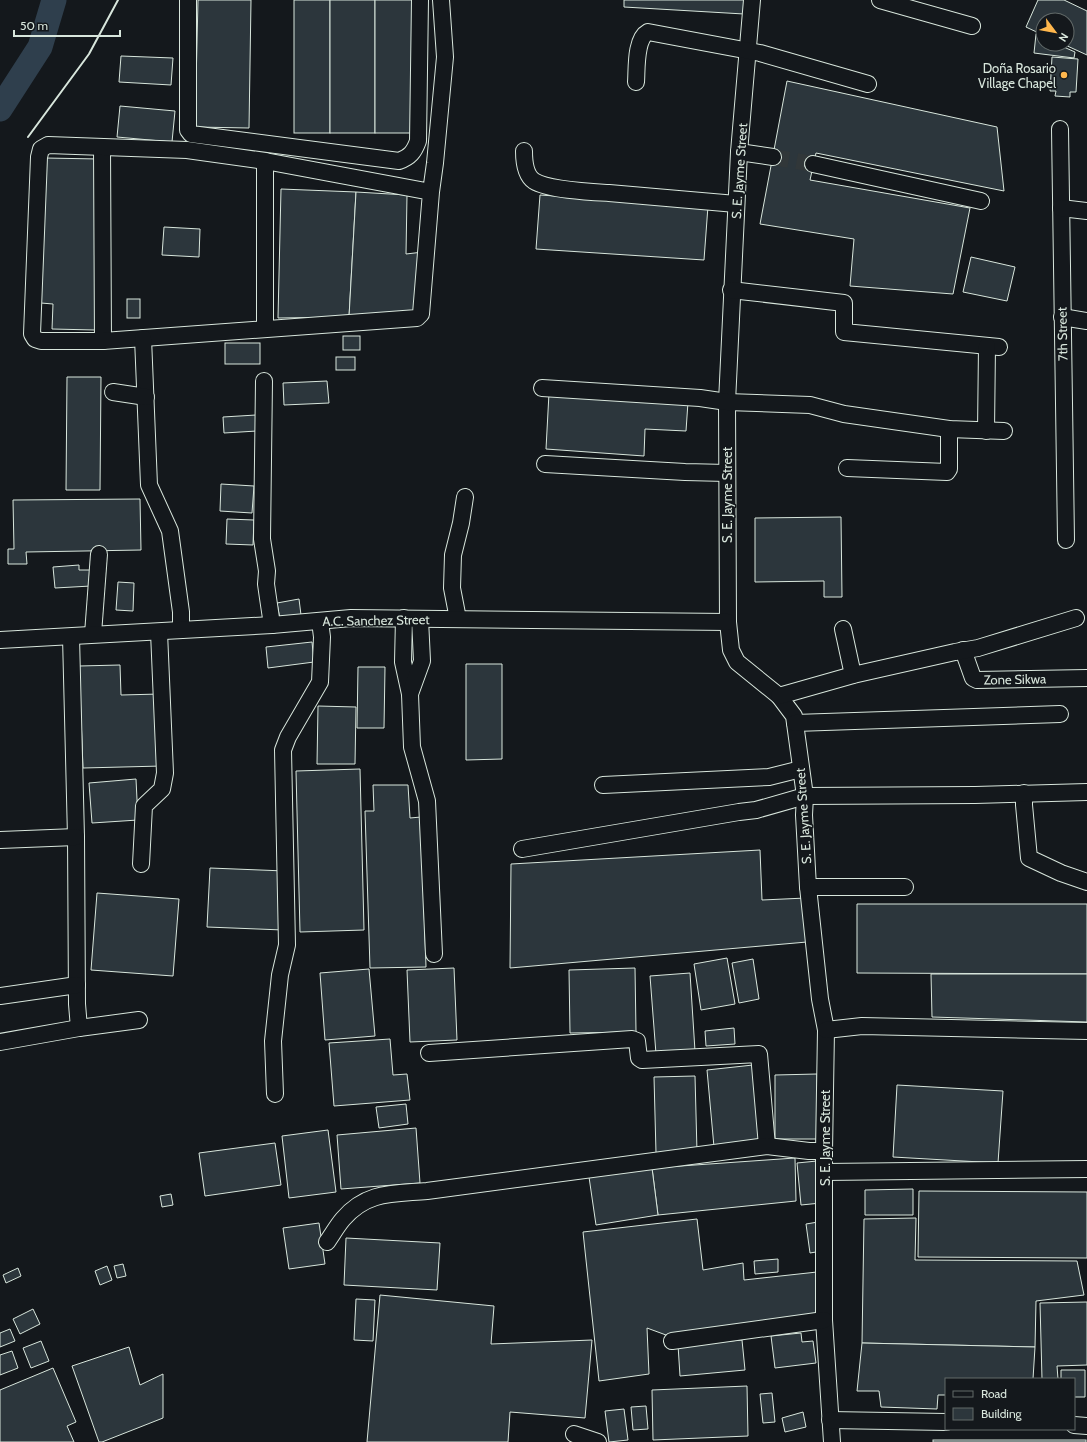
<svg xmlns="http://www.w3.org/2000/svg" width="1087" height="1442" font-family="Cabin,sans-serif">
  <rect width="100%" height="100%" fill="#14181c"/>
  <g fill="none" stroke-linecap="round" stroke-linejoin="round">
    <path stroke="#2f3f4d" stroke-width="25" d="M0,109l40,-62 14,-47"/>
  </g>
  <g fill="#2c363c" stroke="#d8e6dc">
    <path d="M198,0h53l-2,128 -54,-1z"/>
    <rect x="294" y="0" width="36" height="133"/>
    <rect x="330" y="0" width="45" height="133"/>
    <rect x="375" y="0" width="39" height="133"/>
    <path d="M624,0h121l-1,14 -120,-7z"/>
    <path d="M1038,0h26l23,11v44l-24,-11h4v-24h-24v15l-17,-8z"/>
    <path d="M1036,34l7,3v7h14l18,8 -1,6 -40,-5z"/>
    <path d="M121,56l52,2 -2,27 -52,-3z"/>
    <path d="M1052,57l26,2 -2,33h-6v5l-15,-1 1,-5h-6z"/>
    <path d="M787,81l210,46 7,64 -188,-38 -6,27 160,28 -17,86 -103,-8 4,-47 -94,-15z"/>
    <path d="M120,106l55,5 -3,31 -55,-5z"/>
    <path d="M45,158l54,1 -4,171 -43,-1 1,-25 -12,-1z"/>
    <path d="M281,189l75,3 -7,125 -71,1z"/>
    <path d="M356,192l51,3 -1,59 17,-2 -4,61 -70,4z"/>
    <path d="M540,195l168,11 -4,54 -168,-11z"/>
    <path d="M164,227l36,2 -1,28 -37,-2z"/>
    <path d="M971,257l44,10 -8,34 -44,-9z"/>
    <rect x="127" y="299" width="13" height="19"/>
    <rect x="343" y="336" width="17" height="14"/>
    <rect x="225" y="343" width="35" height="21"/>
    <rect x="336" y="357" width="19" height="13"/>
    <path d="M67,377h34l-1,113h-34z"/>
    <path d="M327,381l2,22 -45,2 -1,-22z"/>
    <path d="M549,393l139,9 -2,29 -41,-2 -1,27 -98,-7z"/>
    <path d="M256,415l1,16 -33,2 -1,-16z"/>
    <path d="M221,484l33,2 -2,27 -32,-2z"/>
    <path d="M140,499l1,51 -115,2 1,12h-19v-15h6l-1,-49z"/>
    <path d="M841,517l1,80h-18v-16l-69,1v-64z"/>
    <path d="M227,519l27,1 -1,25 -27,-1z"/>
    <path d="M79,565v5h11l1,16 -36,2 -2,-21z"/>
    <path d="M118,582l16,1 -1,28 -17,-1z"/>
    <path d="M299,599l2,16 -21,4 -3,-16z"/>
    <path d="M312,642l2,20 -46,6 -2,-21z"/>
    <path d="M466,664h36v95l-36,1z"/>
    <path d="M120,665l1,30 39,-1 2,72 -79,2 -4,-102z"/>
    <path d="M358,667h27l-1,61h-27z"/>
    <path d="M318,706l38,1 -1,57h-38z"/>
    <path d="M360,769l4,161 -64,2 -4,-161z"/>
    <path d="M136,779l2,41 -46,3 -3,-40z"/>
    <path d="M373,785h35l2,33 11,-1 5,150 -56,1 -5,-157h9z"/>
    <path d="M760,850l2,50 44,-2 1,44 -297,26 1,-104z"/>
    <path d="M210,868l75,3 -2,59 -76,-3z"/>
    <path d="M97,893l82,6 -6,77 -82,-6z"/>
    <path d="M857,904h230v70l-230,-1z"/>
    <path d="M727,958l8,46 -34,6 -7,-46z"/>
    <path d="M753,959l6,40 -20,4 -7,-40z"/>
    <path d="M454,968l3,72 -47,2 -3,-72z"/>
    <path d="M635,968l1,64 -66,1 -1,-63z"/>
    <path d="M369,969l6,67 -50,4 -5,-67z"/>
    <path d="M690,973l5,78 -39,3 -6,-78z"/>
    <path d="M931,974h156v48l-155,-5z"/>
    <path d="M734,1028l1,16 -29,2 -1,-15z"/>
    <path d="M390,1039l3,36 14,-1 3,26 -76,6 -5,-63z"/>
    <path d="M753,1065l7,77 -46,5 -7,-77z"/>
    <path d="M817,1074v65h-42v-64z"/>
    <path d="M695,1076l2,76 -41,1 -2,-76z"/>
    <path d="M897,1085l106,6 -5,72 -105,-6z"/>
    <path d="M406,1104l2,20 -29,4 -3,-21z"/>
    <path d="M416,1128l4,55 -79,6 -4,-54z"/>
    <path d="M328,1130l8,62 -47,6 -7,-62z"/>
    <path d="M275,1143l6,42 -76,11 -6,-43z"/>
    <path d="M795,1158l1,43 -138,14 -6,-47z"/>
    <path d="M817,1161l4,42 -20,2 -4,-42z"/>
    <path d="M652,1168l6,47 -62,10 -7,-48z"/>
    <path d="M913,1189v26h-48v-25z"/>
    <path d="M919,1191l168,1v66l-169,-1z"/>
    <path d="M171,1194l2,11 -11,2 -2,-11z"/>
    <path d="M916,1218l-1,42 162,1 7,34 -48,6 -1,46 -173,-4 2,-124z"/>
    <path d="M697,1219l6,51 40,-7 1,17 73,-8 3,41 -154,22 -19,-7 2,46 -50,7 -16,-149z"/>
    <path d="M818,1222l4,29 -12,2 -4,-29z"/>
    <path d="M319,1223l6,41 -36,5 -6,-41z"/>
    <path d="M346,1238l94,5 -3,47 -93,-5z"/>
    <path d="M778,1259v13l-23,2 -1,-13z"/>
    <path d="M123,1264l3,12 -9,2 -3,-12z"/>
    <path d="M107,1266l5,14 -12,5 -5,-14z"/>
    <path d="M18,1268l3,8 -15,7 -3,-8z"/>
    <path d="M380,1295l114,11 -3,38 101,-4 -7,78 -75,-6 -2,30h-141z"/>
    <path d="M356,1299l19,1 -2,41 -19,-1z"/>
    <path d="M1087,1302v63l-30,1 1,13h-16l-2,-76z"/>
    <path d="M33,1309l7,15 -20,10 -7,-15z"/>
    <path d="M10,1329l5,12 -15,6v-14z"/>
    <path d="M801,1333l1,9 11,-1 3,22 -41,5 -4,-32z"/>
    <path d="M742,1340l3,30 -65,6 -2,-31z"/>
    <path d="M41,1341l8,20 -18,7 -8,-20z"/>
    <path d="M862,1343l173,4 -2,32h-87v16h-8l-1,14 -56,-2 -2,-16h-22z"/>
    <path d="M129,1347l11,38 23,-11v44l-61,24h-3l-27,-76z"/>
    <path d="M12,1351l6,17 -18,7v-20z"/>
    <path d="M53,1368l23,54 -9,4 7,16h-74v-52z"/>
    <path d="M1061,1370h24v27h-11v-18h-13z"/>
    <path d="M747,1386l1,50 -95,4 -1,-50z"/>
    <path d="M772,1393l3,29 -12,1 -3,-29z"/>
    <path d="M646,1406l2,23 -15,1 -2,-23z"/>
    <path d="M624,1409l4,31 -19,2 -4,-31z"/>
    <path d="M803,1412l3,15 -21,5 -3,-14z"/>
    <rect x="933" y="1440" width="153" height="2"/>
  </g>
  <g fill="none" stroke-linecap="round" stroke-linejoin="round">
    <path stroke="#313739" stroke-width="16" stroke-dasharray="16 8" stroke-linecap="butt" d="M773,157l40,7"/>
    <defs>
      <g id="minor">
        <path d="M188,0v130l3,4 208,27c11,-4 15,-9 19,-20l2,-141"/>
        <path d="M752,0l-13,152 -12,250 1,220 3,28 6,12 42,34 15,20 11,80 -1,19 4,72 12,112 6,31 -2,121v169l8,122"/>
        <path d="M880,0l92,26"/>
        <path d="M636,82c1,-13 -1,-43 12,-50l112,21 108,31"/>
        <path d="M1060,129l6,411"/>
        <path d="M102,147l1,194"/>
        <path d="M524,151c0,10 1,24 10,30 14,9 57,11 75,12 42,4 85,7 127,11"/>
        <path d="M739,152l34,5"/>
        <path d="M813,164l168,37"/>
        <path d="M431,192l-10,122 -4,4 -314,23h-62l-6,-2 -3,-5 7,-177 2,-8 7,-4 139,5 78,11 166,31 4,-29 10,-106 -4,-57"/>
        <path d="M1061,208l26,3"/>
        <path d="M731,290l113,13v29l155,15"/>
        <path d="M1062,317l25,4"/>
        <path d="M265,328v-167"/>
        <path d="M143,338l6,147 21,46 11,81v18"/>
        <path d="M264,381l-2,158 5,32 -1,13 2,14 4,27"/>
        <path d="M542,388l158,10 27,4 83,3 34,9 105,15 55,2"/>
        <path d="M113,392l33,5"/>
        <path d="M986,431l1,-85"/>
        <path d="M545,464l140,8 42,1"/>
        <path d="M847,468l100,4 2,-3v-40"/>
        <path d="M404,618l-1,44 7,32 2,53 15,54 7,153"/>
        <path d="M458,619l-6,-31 1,-33 8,-32 4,-26"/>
        <path d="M843,629l10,46"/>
        <path d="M93,634l6,-80"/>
        <path d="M71,637l5,200 1,167 2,24"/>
        <path d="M0,640l272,-15 79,-7 377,4"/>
        <path d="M963,650l10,28 4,2 110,-2"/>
        <path d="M410,694l12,-33 -2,-42"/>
        <path d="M779,696l74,-21 102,-23 23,-4 98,-30"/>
        <path d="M795,723l265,-9"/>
        <path d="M603,785l166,-8 32,-8"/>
        <path d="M1024,793v12l5,53 32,15 26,9"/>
        <path d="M0,840l76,-3"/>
        <path d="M522,849l217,-37 17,-2 49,-14 170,-1 112,-3"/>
        <path d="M141,864l3,-58 18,-17 3,-16 -6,-141"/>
        <path d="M808,887h97"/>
        <path d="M0,996l77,-11"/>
        <path d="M826,1030l36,-4 225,5"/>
        <path d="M0,1042l79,-14 60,-8"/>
        <path d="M429,1053l203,-14 5,2 2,17 3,2 117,-6 8,92"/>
        <path d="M275,1094l-2,-53 7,-66 7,-30 -4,-195 5,-13 32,-55 2,-45 -2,-16"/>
        <path d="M825,1172l262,-3"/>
        <path d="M327,1242c5,-7 10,-16 16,-23 24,-28 50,-25 84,-28l340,-45 42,5h15"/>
        <path d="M672,1341l152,-21"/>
        <path d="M830,1420l116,2"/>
        <path d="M1074,1425l13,1"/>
        <path d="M574,1434l24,8"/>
      </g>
    </defs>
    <use href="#minor" stroke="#d8e6dc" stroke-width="18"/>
    <use href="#minor" stroke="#14181c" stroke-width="16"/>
    <path stroke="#d8e6dc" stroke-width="2" d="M28,137l61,-83 29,-54"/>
  </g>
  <circle fill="#ffb74d" stroke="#14181c" stroke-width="1.5" cx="1064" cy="75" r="4"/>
  <g text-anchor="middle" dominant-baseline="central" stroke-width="3" stroke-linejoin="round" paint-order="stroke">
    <g font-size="13" fill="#d8e6dc" stroke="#14181c" text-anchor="end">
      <text x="1056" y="68">Doña Rosario<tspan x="1056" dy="15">Village Chapel</tspan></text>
    </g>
    <g font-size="13" fill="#d8e6dc" stroke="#14181c">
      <text transform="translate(739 171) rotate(-86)">S. E. Jayme Street</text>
      <text transform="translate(1062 334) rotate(-91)">7th Street</text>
      <text transform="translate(727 495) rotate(-90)">S. E. Jayme Street</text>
      <text transform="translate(376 620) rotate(-1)">A.C. Sanchez Street</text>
      <text transform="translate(1015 679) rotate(-1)">Zone Sikwa</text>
      <text transform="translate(803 816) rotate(-94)">S. E. Jayme Street</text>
      <text transform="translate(825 1138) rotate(-90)">S. E. Jayme Street</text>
    </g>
  </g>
  <rect x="945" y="1378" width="130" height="52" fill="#14181c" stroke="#626a69"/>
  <rect x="953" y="1391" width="20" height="6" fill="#14181c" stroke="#626a69"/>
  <text x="981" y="1398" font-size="12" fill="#d8e6dc">Road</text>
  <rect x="953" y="1408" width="20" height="12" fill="#2c363c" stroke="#626a69"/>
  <text x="981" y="1418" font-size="12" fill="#d8e6dc">Building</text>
  <g transform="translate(1055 32) rotate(122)"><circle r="19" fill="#14181c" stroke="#626a69"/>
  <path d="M0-3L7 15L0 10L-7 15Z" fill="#ffb74d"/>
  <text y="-6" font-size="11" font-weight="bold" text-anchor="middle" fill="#d8e6dc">N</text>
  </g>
  <path d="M14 30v6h106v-6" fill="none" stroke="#d8e6dc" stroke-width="2"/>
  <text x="20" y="30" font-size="12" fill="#d8e6dc" stroke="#14181c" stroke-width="3" paint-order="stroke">50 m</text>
</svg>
